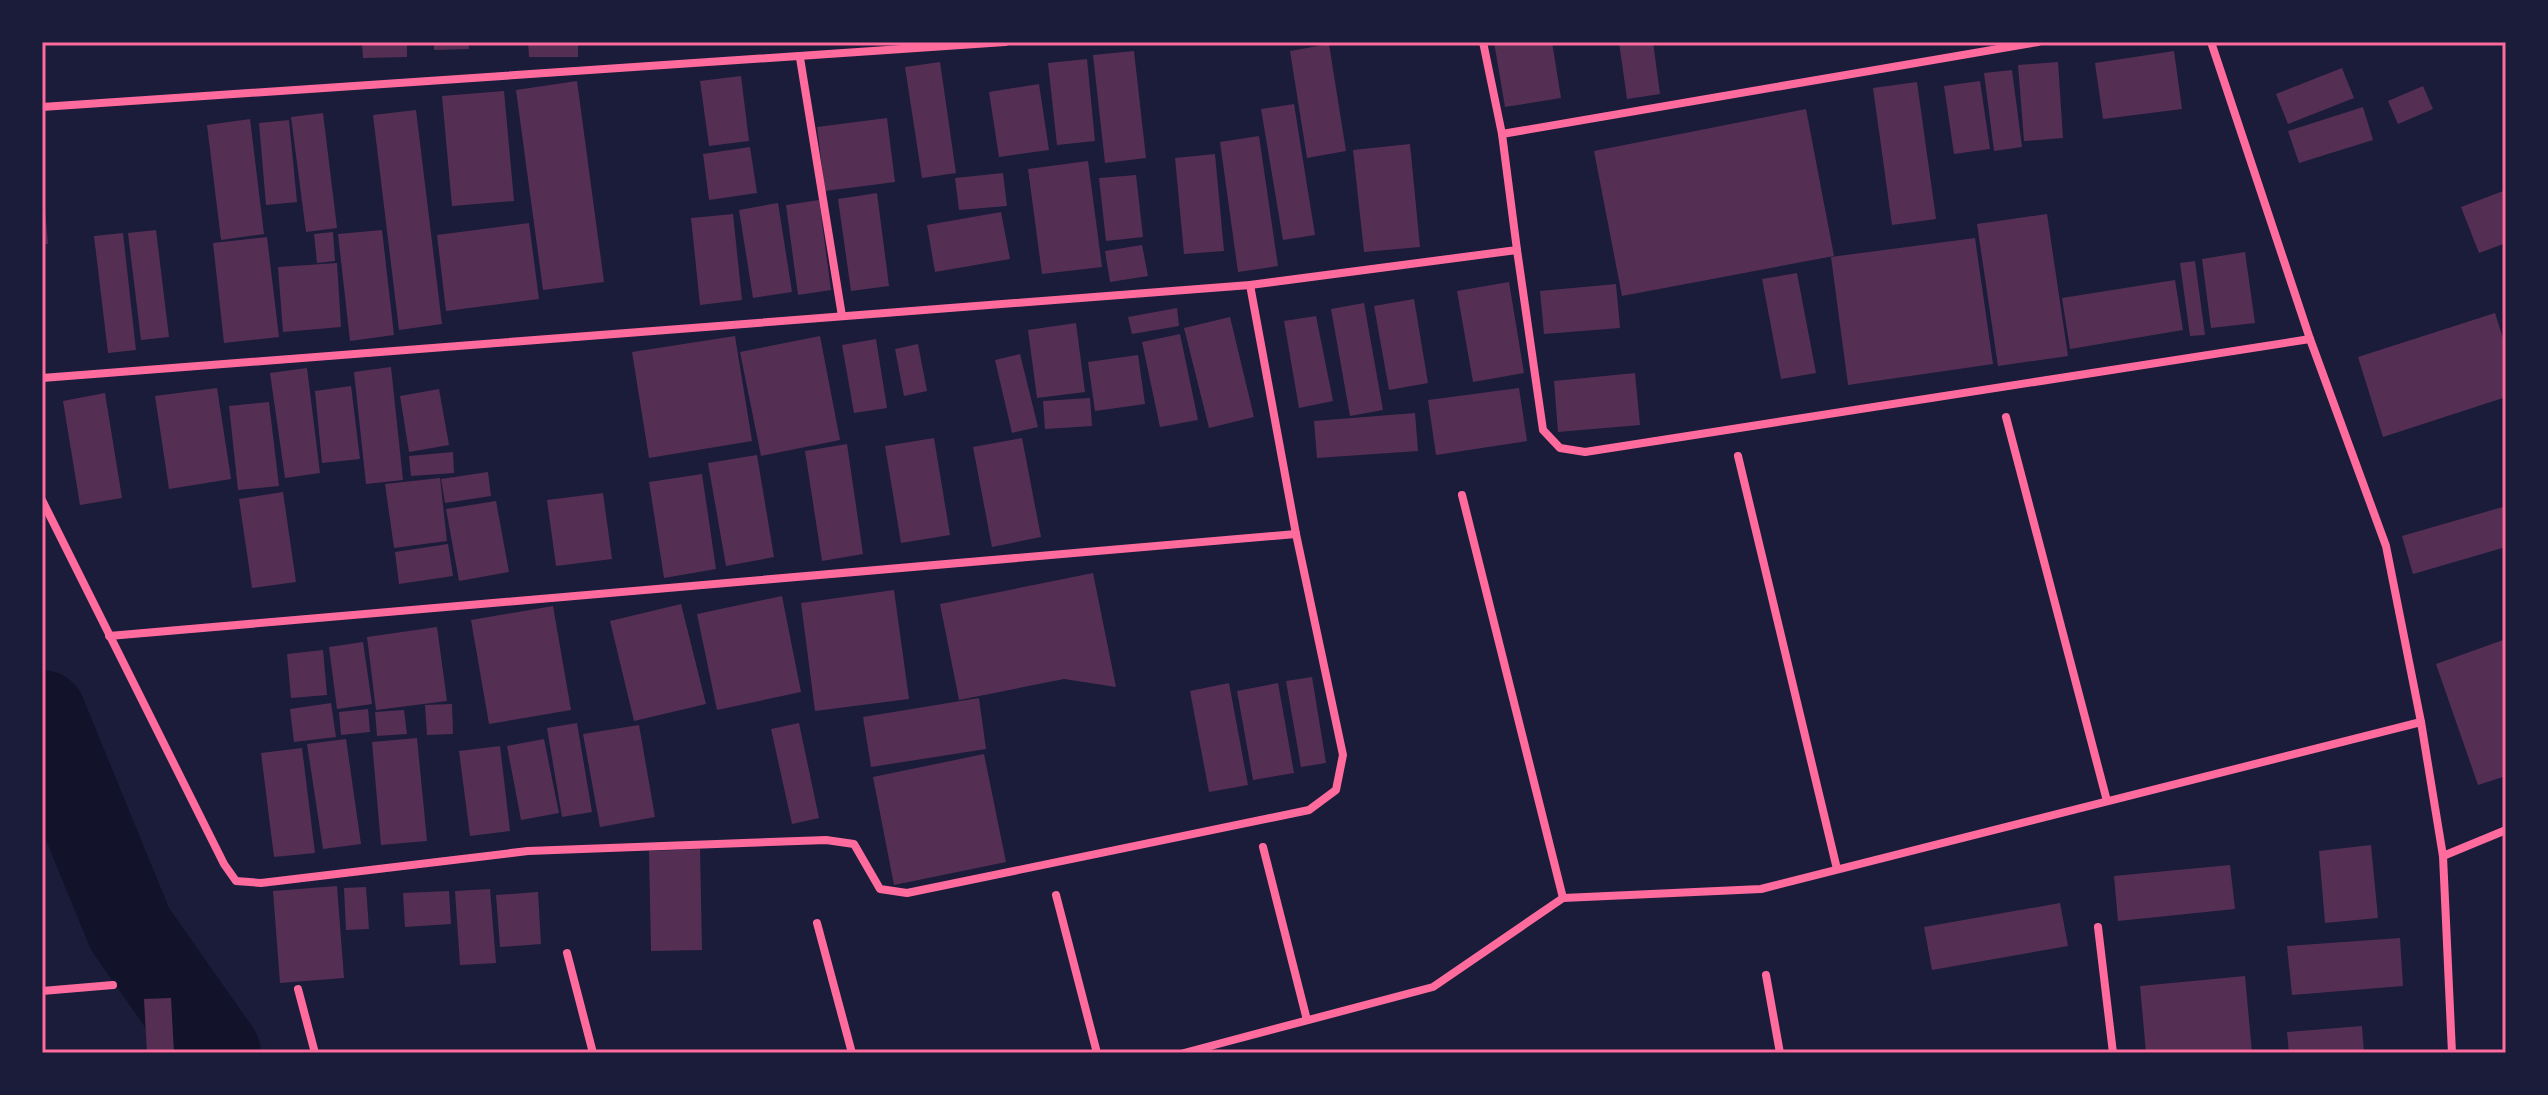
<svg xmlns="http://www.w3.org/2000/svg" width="2548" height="1095" font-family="Ubuntu,sans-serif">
  <rect width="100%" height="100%" fill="#1b1b3a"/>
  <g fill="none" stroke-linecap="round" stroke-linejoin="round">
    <path stroke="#12122b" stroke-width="88" d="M42,714l88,215 87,124"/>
  </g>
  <g fill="#542f53">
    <path d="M362,42h45v15l-44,1z"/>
    <path d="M434,42h34l1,7 -35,1z"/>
    <path d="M528,42h50v15h-49z"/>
    <path d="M1494,42h58l9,56 -56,9z"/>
    <path d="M1619,42h34l7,52 -33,5z"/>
    <path d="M1329,44l17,107 -39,7 -17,-107z"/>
    <path d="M1134,51l12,107 -41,5 -12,-108z"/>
    <path d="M2174,51l8,58 -79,10 -8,-56z"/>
    <path d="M1087,59l8,82 -38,4 -9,-82z"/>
    <path d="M940,62l16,111 -34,5 -17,-111z"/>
    <path d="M2058,62l5,76 -39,3 -6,-76z"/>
    <path d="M2342,68l12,30 -66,26 -12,-30z"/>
    <path d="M2012,70l10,77 -28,4 -10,-78z"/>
    <path d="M741,76l8,65 -40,5 -9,-65z"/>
    <path d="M577,81l27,201 -61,8 -27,-200z"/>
    <path d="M1980,81l10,68 -36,5 -10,-68z"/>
    <path d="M1917,82l19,137 -44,6 -19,-137z"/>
    <path d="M1039,84l10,66 -50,7 -10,-65z"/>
    <path d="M2423,86l10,23 -35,15 -10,-23z"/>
    <path d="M504,91l10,110 -62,5 -10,-110z"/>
    <path d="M1294,104l21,131 -32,5 -22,-131z"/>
    <path d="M2363,107l10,33 -74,23 -11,-32z"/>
    <path d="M1806,109l28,147 -212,40 -28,-145z"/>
    <path d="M416,110l26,214 -43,6 -26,-215z"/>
    <path d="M323,113l14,115 -31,4 -15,-115z"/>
    <path d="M887,118l8,64 -70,9 -8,-64z"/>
    <path d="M250,119l14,115 -43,6 -14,-115z"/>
    <path d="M289,120l8,82 -31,3 -7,-82z"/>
    <path d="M1259,136l19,130 -40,6 -18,-130z"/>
    <path d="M1410,144l10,103 -56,5 -11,-102z"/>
    <path d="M750,147l7,46 -48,7 -6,-46z"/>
    <path d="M1215,154l9,97 -40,3 -9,-96z"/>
    <path d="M1088,161l14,106 -60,7 -14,-105z"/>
    <path d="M1003,173l4,33 -48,4 -4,-32z"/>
    <path d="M42,175l6,69h-6z"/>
    <path d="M1136,175l7,62 -37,4 -7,-63z"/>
    <path d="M2506,190v53l-27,10 -18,-46z"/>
    <path d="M877,193l12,93 -38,5 -13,-92z"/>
    <path d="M819,200l12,90 -33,5 -12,-90z"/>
    <path d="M778,203l14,89 -39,6 -14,-88z"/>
    <path d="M1001,212l9,47 -75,13 -8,-47z"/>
    <path d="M733,214l9,86 -42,5 -9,-87z"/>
    <path d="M2047,214l21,142 -70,10 -21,-142z"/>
    <path d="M529,223l10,76 -93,12 -9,-76z"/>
    <path d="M156,230l13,107 -28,3 -13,-107z"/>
    <path d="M382,230l12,105 -44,6 -12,-107z"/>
    <path d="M333,232l2,29 -18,2 -3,-29z"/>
    <path d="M123,233l13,117 -28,3 -14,-117z"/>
    <path d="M267,237l12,100 -55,6 -11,-100z"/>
    <path d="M1975,238l18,126 -145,21 -17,-128z"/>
    <path d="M1142,245l6,31 -38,6 -5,-31z"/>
    <path d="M2245,252l10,71 -44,5 -9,-69z"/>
    <path d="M2195,261l10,74 -15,1 -10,-73z"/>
    <path d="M337,263l4,64 -58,5 -5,-65z"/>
    <path d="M1797,273l19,100 -35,6 -19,-100z"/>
    <path d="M2175,280l8,50 -113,19 -8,-51z"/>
    <path d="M1509,282l15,91 -51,9 -16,-91z"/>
    <path d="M1616,284l4,44 -76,6 -4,-43z"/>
    <path d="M1414,299l14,84 -39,7 -15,-84z"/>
    <path d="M1364,303l19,107 -33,6 -19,-107z"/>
    <path d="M1177,308l2,18 -47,8 -4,-17z"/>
    <path d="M2495,313l11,35v49l-123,40 -25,-80z"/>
    <path d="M1316,316l17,85 -34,7 -15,-87z"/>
    <path d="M1230,317l24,100 -45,11 -25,-100z"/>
    <path d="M1076,323l9,69 -48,6 -9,-68z"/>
    <path d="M1180,334l18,86 -38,7 -18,-85z"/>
    <path d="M735,336l17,105 -103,17 -17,-106z"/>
    <path d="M820,336l20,104 -79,16 -21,-104z"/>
    <path d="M876,339l11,69 -33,5 -12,-68z"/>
    <path d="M918,344l9,47 -23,5 -9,-47z"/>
    <path d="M1020,354l18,73 -26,6 -17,-73z"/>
    <path d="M1138,355l7,49 -50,7 -7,-49z"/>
    <path d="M391,367l12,113 -37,4 -12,-112z"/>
    <path d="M307,368l13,105 -35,5 -15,-105z"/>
    <path d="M1635,373l5,52 -82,7 -4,-51z"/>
    <path d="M351,386l9,73 -38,4 -7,-72z"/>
    <path d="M217,388l14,91 -62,10 -14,-93z"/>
    <path d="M1519,388l8,53 -91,14 -8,-55z"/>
    <path d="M439,389l10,56 -40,7 -9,-56z"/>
    <path d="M105,393l17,105 -42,7 -17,-104z"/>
    <path d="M1090,398l2,28 -47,3 -2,-28z"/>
    <path d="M269,402l10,84 -41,4 -9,-84z"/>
    <path d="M1415,413l3,38 -101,7 -3,-37z"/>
    <path d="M934,438l16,97 -49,8 -16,-97z"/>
    <path d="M1022,438l19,99 -49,10 -19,-100z"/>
    <path d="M847,444l16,110 -41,7 -17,-110z"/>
    <path d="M453,452l1,21 -43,3 -2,-20z"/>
    <path d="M757,455l17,102 -48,9 -18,-103z"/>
    <path d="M488,472l3,24 -46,7 -4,-24z"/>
    <path d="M702,474l14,95 -52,9 -15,-96z"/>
    <path d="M440,478l7,63 -53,7 -9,-64z"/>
    <path d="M283,492l13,90 -44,6 -13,-89z"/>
    <path d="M603,493l9,66 -56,7 -9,-66z"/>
    <path d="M496,501l13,71 -50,9 -13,-72z"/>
    <path d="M2506,506v41l-93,27 -11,-38z"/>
    <path d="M448,544l5,32 -54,8 -4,-32z"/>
    <path d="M1093,573l23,114 -52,-8 -105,21 -19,-96z"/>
    <path d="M894,590l15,109 -94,12 -14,-108z"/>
    <path d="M782,596l19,96 -84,18 -20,-96z"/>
    <path d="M681,604l25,100 -72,17 -24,-100z"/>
    <path d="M553,606l18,104 -82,14 -18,-104z"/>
    <path d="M437,627l10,74 -71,9 -9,-73z"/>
    <path d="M2506,639v137l-28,9 -42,-121z"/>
    <path d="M363,642l9,62 -35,5 -8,-62z"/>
    <path d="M323,650l4,45 -36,3 -4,-44z"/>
    <path d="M1312,677l14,86 -25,4 -15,-86z"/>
    <path d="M1229,683l19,102 -39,7 -19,-101z"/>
    <path d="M1278,683l16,90 -41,7 -16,-89z"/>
    <path d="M979,698l7,51 -115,18 -8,-50z"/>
    <path d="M331,703l5,34 -42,5 -4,-33z"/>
    <path d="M452,704l1,30 -26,1 -2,-30z"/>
    <path d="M368,709l2,23 -29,3 -2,-23z"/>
    <path d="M404,710l3,24 -30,2 -2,-24z"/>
    <path d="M577,723l15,89 -30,5 -15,-89z"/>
    <path d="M799,723l20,95 -27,6 -21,-95z"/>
    <path d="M639,725l16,92 -55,10 -17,-93z"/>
    <path d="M417,738l10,103 -46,4 -9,-103z"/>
    <path d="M346,739l15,105 -38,5 -16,-105z"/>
    <path d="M544,739l15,74 -38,7 -14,-74z"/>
    <path d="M500,746l10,85 -40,5 -11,-85z"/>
    <path d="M302,748l13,105 -41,4 -13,-104z"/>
    <path d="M984,754l22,108 -112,23 -21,-108z"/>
    <path d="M2371,845l7,73 -53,5 -6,-72z"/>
    <path d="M700,849l2,101 -51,1 -2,-100z"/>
    <path d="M2230,865l5,44 -117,12 -4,-45z"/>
    <path d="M337,886l7,92 -64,5 -7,-92z"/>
    <path d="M366,887l3,42 -23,1 -2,-42z"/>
    <path d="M490,889l6,74 -36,2 -5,-74z"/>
    <path d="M449,891l2,33 -46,3 -2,-34z"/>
    <path d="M538,892l3,52 -41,3 -4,-52z"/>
    <path d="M2060,903l8,43 -136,24 -8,-43z"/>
    <path d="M2400,938l3,48 -111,9 -5,-49z"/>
    <path d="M2245,976l7,77h-106l-6,-67z"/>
    <path d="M171,998l3,55h-27l-3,-54z"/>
    <path d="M2362,1026l2,27h-75l-2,-21z"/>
  </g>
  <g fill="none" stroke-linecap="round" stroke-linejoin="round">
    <g stroke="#ff6b9d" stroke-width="8">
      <path d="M2211,42l99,297 76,207 35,176 22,134 9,197"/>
      <path d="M800,58l42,258"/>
      <path d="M42,107l963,-65"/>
      <path d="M1502,134l536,-92"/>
      <path d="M1517,250l26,180 17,18 25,4 725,-113"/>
      <path d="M42,378l1208,-93 267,-35 -15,-116 -19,-92"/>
      <path d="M2006,417l101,384"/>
      <path d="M1738,456l99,413"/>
      <path d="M1462,495l101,403"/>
      <path d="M42,500l182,364 12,17 25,2 267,-32 298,-11 28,4 26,45 27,4 402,-83 27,-20 7,-35 -47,-221 -46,-249"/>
      <path d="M109,636l1187,-102"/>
      <path d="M1263,847l44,173"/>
      <path d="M2443,856l63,-26"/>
      <path d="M1056,895l41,158"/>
      <path d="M817,923l35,130"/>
      <path d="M2098,927l15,126"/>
      <path d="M567,953l26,100"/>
      <path d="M1766,975l14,78"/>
      <path d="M298,989l17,64"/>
      <path d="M42,991l71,-6"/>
      <path d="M1184,1053l249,-66 130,-89 198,-9 660,-167"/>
    </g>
  </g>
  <rect width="2548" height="1095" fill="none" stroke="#1b1b3a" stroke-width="88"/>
  <rect x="44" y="44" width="2460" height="1007" fill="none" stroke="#ff6b9d" stroke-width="3"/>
</svg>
